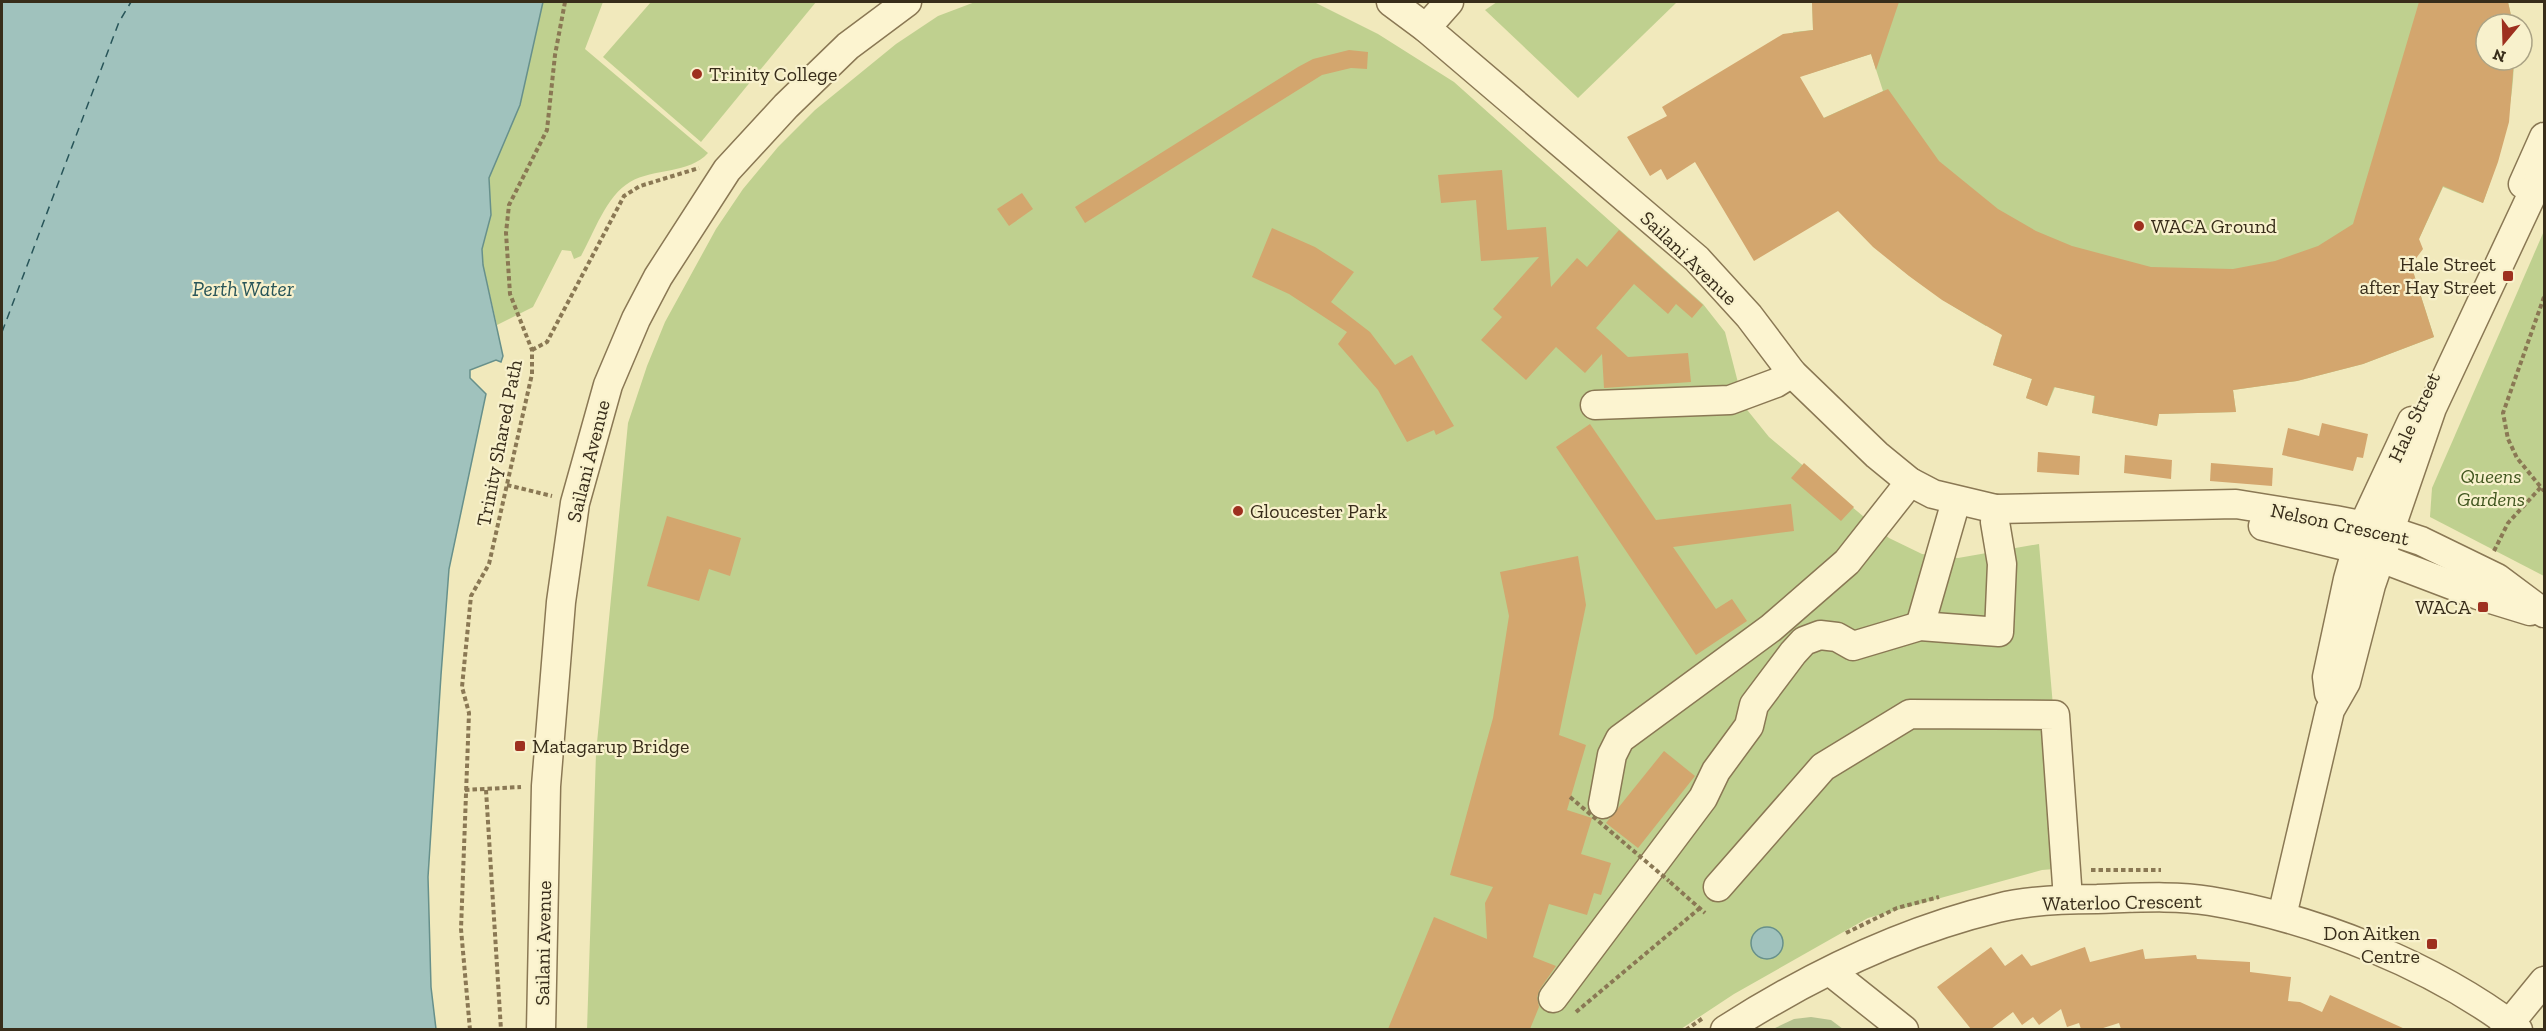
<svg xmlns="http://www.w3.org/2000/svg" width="2546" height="1031" font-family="'Zilla Slab',serif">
  <rect width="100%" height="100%" fill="#f1e9bc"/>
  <g fill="#bfd08f">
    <path d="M543,2h60l-18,47 123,104c-19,21 -54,15 -78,29 -24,14 -36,51 -49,74l-7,3 -3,-8 -9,-1 -29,57 -36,18 -14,-60 -1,-16 9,-34 -2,-37 31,-73z"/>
    <path d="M651,2h165l-115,140 -98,-85z"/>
    <path d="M975,2h339l64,32 76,48 249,222 22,28 19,74 25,31 120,101 33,16 36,4 81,-14 28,324 -25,2 -174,48 -134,76 -53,35 -1094,1 9,-277 32,-330 19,-57 18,-44 51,-93 27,-40 35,-42 37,-37 81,-66 42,-28z"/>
    <path d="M1497,2h180l-99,96 -93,-88z"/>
    <path d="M1812,2h696l5,22h-27v36h28c-1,51 -14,96 -31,143l-40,-16 -24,52 -8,26 23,72 -71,27 -66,17 -64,9 3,22 -77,2 -2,12 -65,-13 2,-17 -39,-9 -8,19 -21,-8 6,-19 -39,-14 8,-28 17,6 -26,-33 -6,16c-91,-53 -145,-101 -200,-191l97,-44 -12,-37 -66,21 -12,-43 20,-2z"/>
    <path d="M2544,231v345l-114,-59 2,-29z"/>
  </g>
  <path fill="#b6c390" d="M1811,1017l20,3 12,9h-70l21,-10z"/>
  <g fill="#a0c2bd" stroke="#67908b" stroke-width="1.5">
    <path d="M2,2h541l-23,103 -31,73 2,37 -9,34 1,16 20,91 -2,6 -5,-2 -26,10v8l16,16 -37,175 -8,106 -13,202 3,110 5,42h-434z"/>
    <circle cx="1767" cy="943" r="16"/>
  </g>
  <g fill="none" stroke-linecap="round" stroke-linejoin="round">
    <path stroke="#285559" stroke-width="1.5" stroke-dasharray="8 6" stroke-linecap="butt" d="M2,332l117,-310 12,-20"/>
  </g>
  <g fill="#d3a66e">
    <path d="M1812,2h87l-23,68 -5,-16 -71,23 24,41 64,-29 51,72 59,48 38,22 36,15 79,21 82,2 42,-8 43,-15 35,-22 66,-222h89l5,22h-27v36h28l-5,62 -11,40 -15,41 -40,-17 -24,53 4,10 -12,16 23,72 -71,27 -66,17 -64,9 3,22 -77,2 -2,12 -65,-13 3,-17 -41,-9 -7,19 -21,-8 6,-19 -39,-14 9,-30 -60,-35 -33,-24 -36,-29 -35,-36 -84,50 -59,-99 -28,18 -6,-11 -11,7 -23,-39 40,-21 -5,-9 121,-73 30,-4z"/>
    <path d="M1349,50l19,2 -1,17 -16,-1 -29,7 -237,148 -10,-16 223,-140 15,-8z"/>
    <path d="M1502,170l5,60 39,-3 5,60 26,-29 10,9 32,-37 84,75 -11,13 -16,-14 -8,10 -34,-30 -38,44 32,29 60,-4 3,29 -87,6 -2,-34 -17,19 -29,-26 -30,33 -45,-40 21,-23 -9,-8 46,-52 -58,4 -5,-61 -35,3 -3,-28z"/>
    <path d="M1022,193l11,16 -24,17 -12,-17z"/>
    <path d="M1272,228l43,19 39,25 -23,30 39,30 25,33 17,-10 42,71 -18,9 -2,-5 -27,12 -29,-52 -40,-46 9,-12 -58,-38 -37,-17z"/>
    <path d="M2322,423l46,11 -5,24 -6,-1 -4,14 -71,-16 6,-27 31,8z"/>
    <path d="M1590,424l66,96 135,-16 3,27 -121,16 43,62 16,-10 15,22 -51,34 -140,-208z"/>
    <path d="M2038,452l42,4 -1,19 -42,-3z"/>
    <path d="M2125,455l47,5 -1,19 -47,-6z"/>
    <path d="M1804,463l50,44 -13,14 -50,-43z"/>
    <path d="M2211,463l62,5 -1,18 -62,-5z"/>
    <path d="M667,516l74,22 -11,38 -21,-7 -10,32 -52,-15z"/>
    <path d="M1578,556l8,49 -27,130 27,10 -19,65 25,8 -11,36 30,9 -10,32 -7,-2 -7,22 -38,-11 -16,53 23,9 -16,23 -3,8 2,10 -9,22h-142l46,-112 53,22 -2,-36 8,-16 -43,-12 43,-157 16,-102 -9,-44z"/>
    <path d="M1664,751l31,25 -57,72 -32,-25z"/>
    <path d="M1991,947l14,19 17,-12 9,12 54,-19 5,15 53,-13 2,10 51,-4 1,4 53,3v10l41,5 -3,24 12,1 22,10 8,-17 75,34h-284l-2,-6 -19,6h-19l-2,-6 -12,4 -6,-18 -22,16 -6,-8 -11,8 -9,-13 -22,17h-20l-34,-42z"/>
  </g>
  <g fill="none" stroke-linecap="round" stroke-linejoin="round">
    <defs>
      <g id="minor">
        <path d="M1391,2l35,26 271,231 52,57 43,57 85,82 33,27 23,12 63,15 240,-5 99,16 56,11 30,10 76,37 47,35"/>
        <path d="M1426,28l23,-26"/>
        <path d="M2523,184l21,-47"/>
        <path d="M1595,405l135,-5 46,-17 16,-10"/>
        <path d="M2263,526l94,23 121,46 52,16"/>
        <path d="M1920,626l36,-125"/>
        <path d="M2329,693l-2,-16 21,-98 15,-53 49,-105"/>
        <path d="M1603,804l9,-49 8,-16 151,-111 76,-66 63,-80"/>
        <path d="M1718,887l105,-120 87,-53 145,1 13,184"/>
        <path d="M2282,916l48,-206 16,-28 25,-97 61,-177 112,-239"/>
        <path d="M1831,972l73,58"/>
        <path d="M1553,998l150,-200 13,-27 33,-45 5,-21 39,-52 11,-12 16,-6 17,2 16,9 67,-20 79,6 3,-68 -7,-42 1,-13"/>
        <path d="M541,1030l5,-244 15,-184 14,-99 33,-118 28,-66 22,-42 69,-107 59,-64 62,-60 59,-44"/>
        <path d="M1725,1030c83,-53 177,-99 273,-122 31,-8 66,-9 99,-9 37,-1 77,-4 113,2 104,17 223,64 308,129"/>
        <path d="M2504,1030l40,-49"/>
      </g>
    </defs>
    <use href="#minor" stroke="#8a7854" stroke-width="31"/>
    <g stroke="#8a7854" stroke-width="4" stroke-dasharray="4.5 3" stroke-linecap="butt">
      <path d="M2544,297l-41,116 5,26 9,19 27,33"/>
      <path d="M532,350l15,-8 77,-146 16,-10 59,-18"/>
      <path d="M507,485l45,11"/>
      <path d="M2494,551l14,-28 33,-36"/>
      <path d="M465,790l56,-3"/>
      <path d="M486,790l15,240"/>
      <path d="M2091,870h70"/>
      <path d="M1670,882l35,31"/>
      <path d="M1846,933l51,-25 42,-11"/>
      <path d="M1576,1012l124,-104"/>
      <path d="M470,1030l-9,-101 8,-216 -7,-26 9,-91 18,-32 43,-190v-24l-22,-56 -4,-61 3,-28 38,-75 8,-75 10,-53"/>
      <path d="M1686,1030l17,-12"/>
    </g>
    <use href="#minor" stroke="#fcf4d0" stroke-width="28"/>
    <path stroke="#8a7854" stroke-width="4" stroke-dasharray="4.5 3" stroke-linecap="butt" d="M1570,797l99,84"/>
  </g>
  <g fill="#9e301f" stroke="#f8f1cc" stroke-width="2">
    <circle cx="697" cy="74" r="6"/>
    <circle cx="2139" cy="226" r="6"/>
    <rect x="2502" y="270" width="12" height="12" rx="3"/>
    <circle cx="1238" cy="511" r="6"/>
    <rect x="2477" y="601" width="12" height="12" rx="3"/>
    <rect x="514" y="740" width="12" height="12" rx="3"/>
    <rect x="2426" y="938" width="12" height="12" rx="3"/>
  </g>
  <g text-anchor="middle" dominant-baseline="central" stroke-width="4.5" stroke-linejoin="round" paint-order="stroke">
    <g font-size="20" fill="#382d1a" stroke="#f8f1cc" text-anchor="start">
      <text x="709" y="74">Trinity College</text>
      <text x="2151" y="226">WACA Ground</text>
      <text x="2496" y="264" text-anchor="end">Hale Street<tspan x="2496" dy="23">after Hay Street</tspan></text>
      <text x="1250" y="511">Gloucester Park</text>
      <text x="2471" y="607" text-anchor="end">WACA</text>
      <text x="532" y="746">Matagarup Bridge</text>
      <text x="2420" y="933" text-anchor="end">Don Aitken<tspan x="2420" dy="23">Centre</tspan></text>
    </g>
    <g font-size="20" fill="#382d1a" stroke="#f8f1cc">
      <text transform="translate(1689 258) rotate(44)">Sailani Avenue</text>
      <text transform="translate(2414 417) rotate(-65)">Hale Street</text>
      <text transform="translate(499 443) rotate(-79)">Trinity Shared Path</text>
      <text transform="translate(588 461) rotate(-76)">Sailani Avenue</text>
      <text transform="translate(2340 524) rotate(12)">Nelson Crescent</text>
      <text transform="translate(2122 902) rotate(-1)">Waterloo Crescent</text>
      <text transform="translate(543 943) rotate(-89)">Sailani Avenue</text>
    </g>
    <g font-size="20" font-style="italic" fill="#41561f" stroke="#f8f1cc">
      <text x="2491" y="476">Queens<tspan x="2491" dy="23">Gardens</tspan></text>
    </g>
    <g font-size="21" font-style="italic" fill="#285559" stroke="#f8f1cc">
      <text x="243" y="288">Perth Water</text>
    </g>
  </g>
  <rect width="2546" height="1031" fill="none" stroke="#382d1a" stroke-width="6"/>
  <g transform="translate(2504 42) rotate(199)"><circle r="28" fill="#f8f1cc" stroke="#aba385" stroke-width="1.5"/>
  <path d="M0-4.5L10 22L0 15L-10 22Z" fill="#9e301f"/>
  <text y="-9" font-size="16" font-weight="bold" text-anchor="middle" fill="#382d1a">N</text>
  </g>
</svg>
